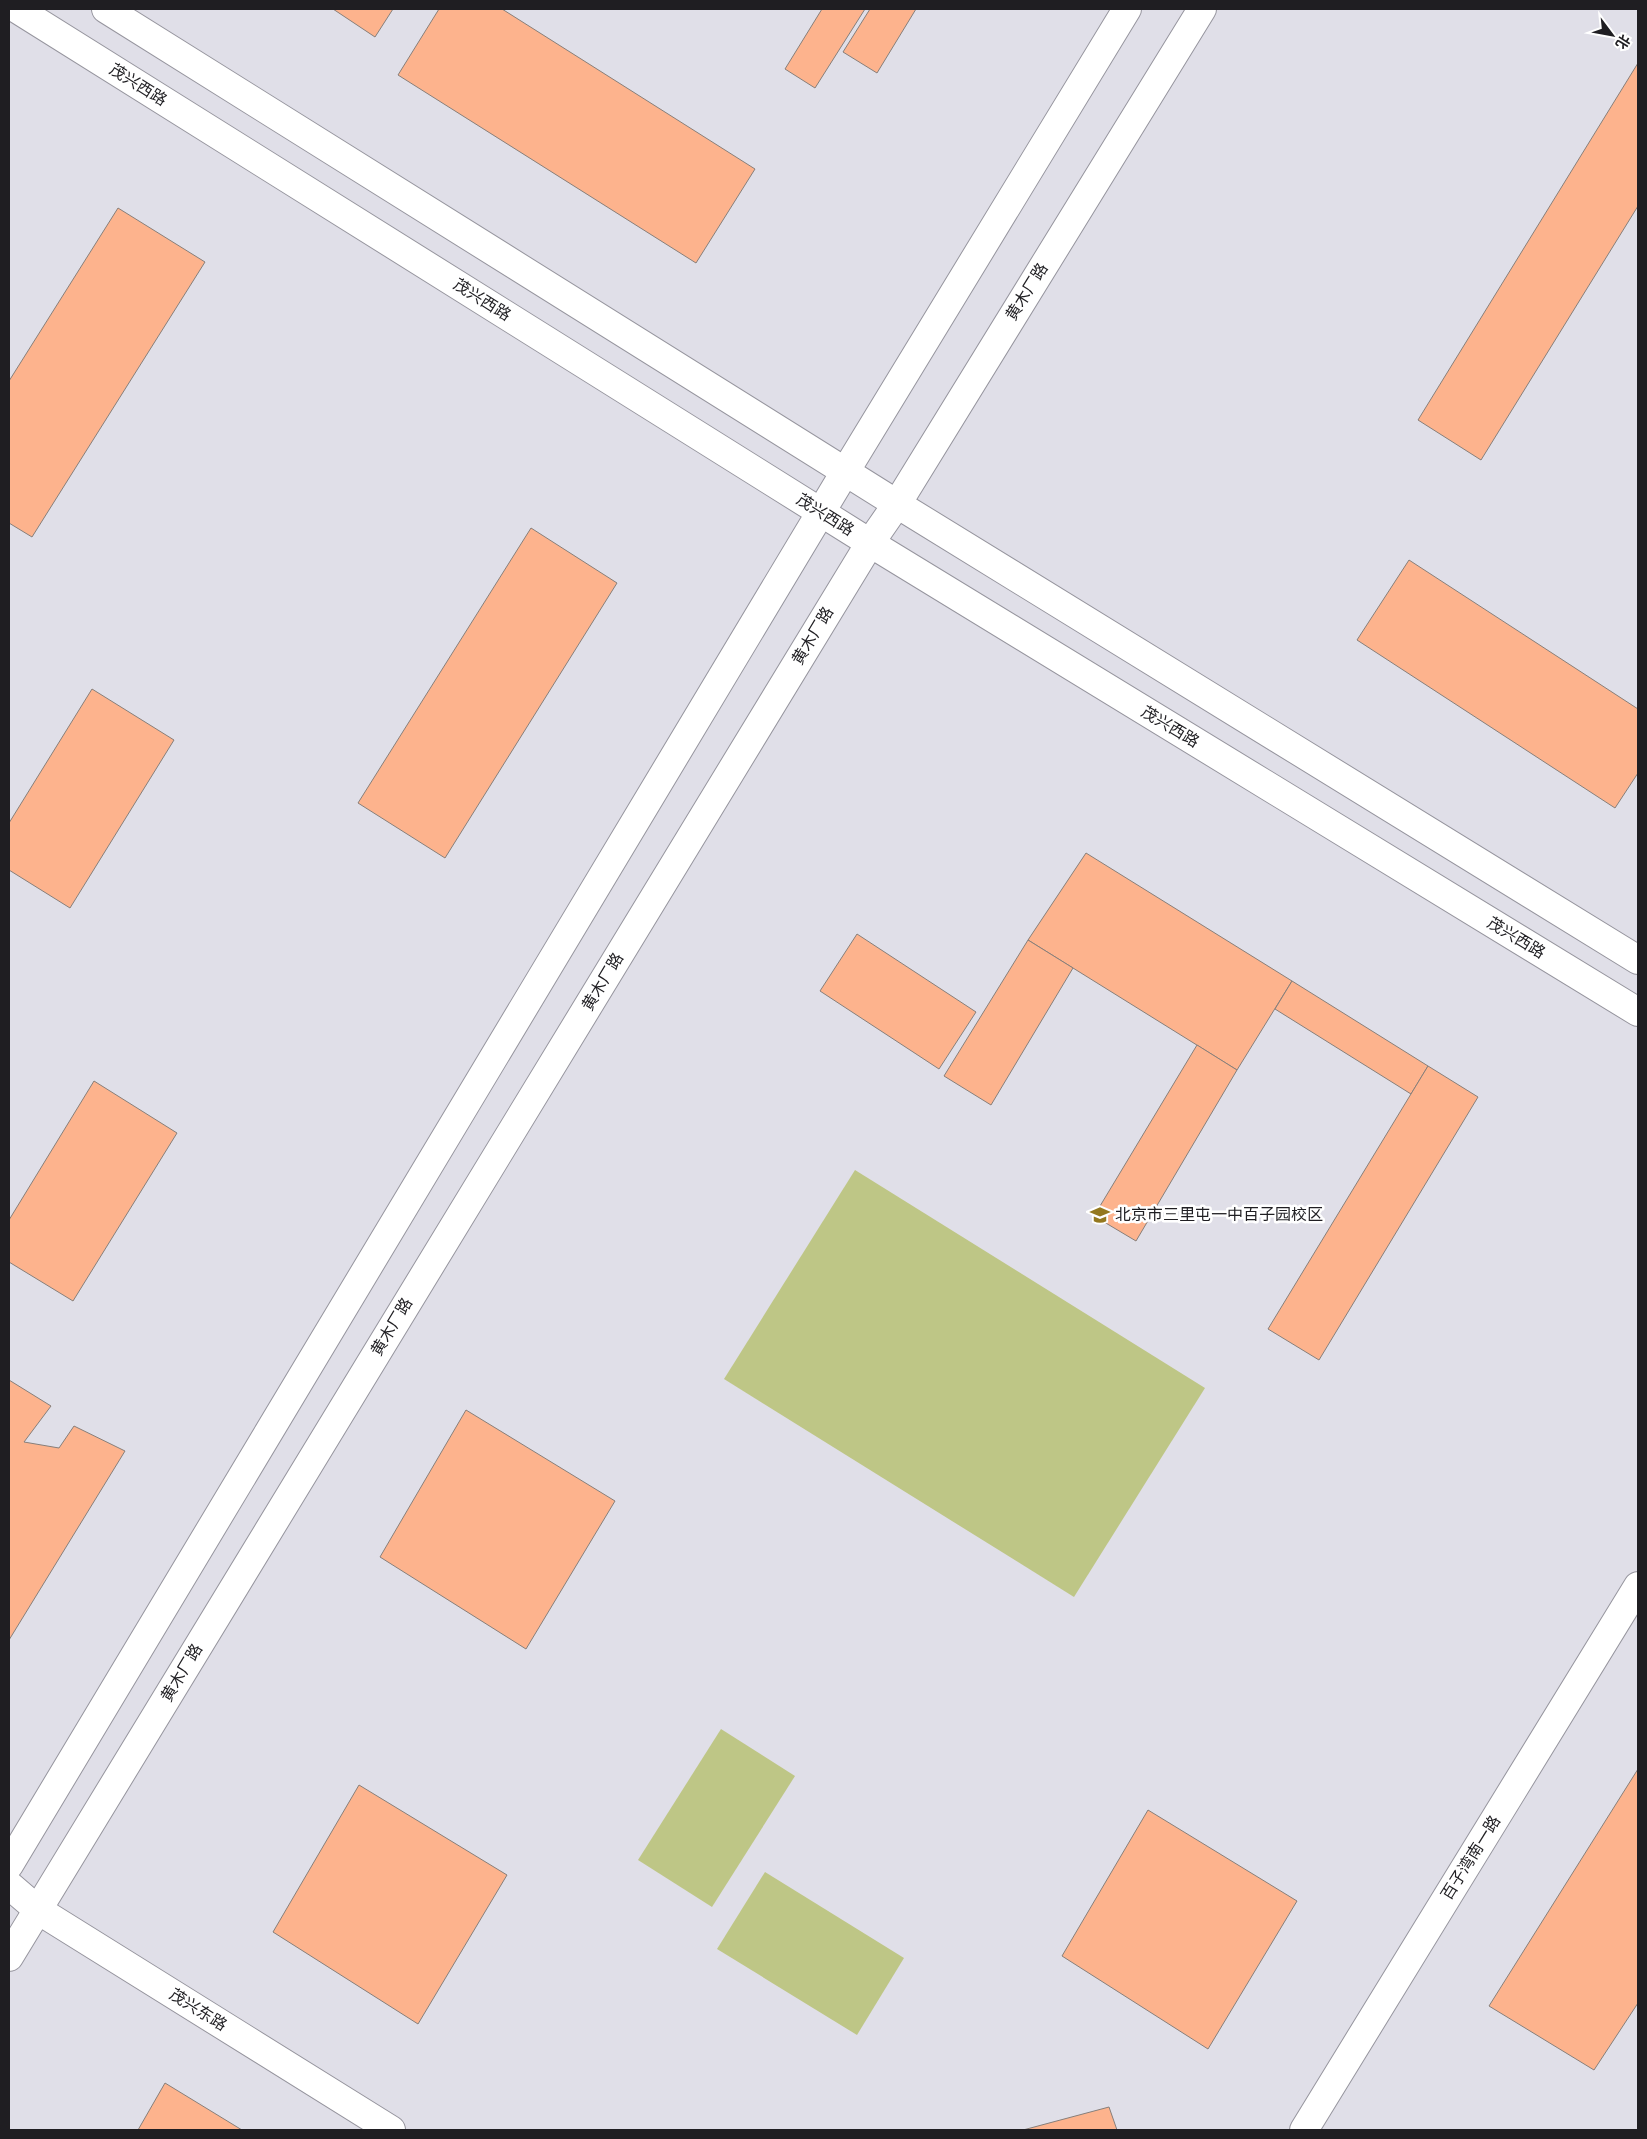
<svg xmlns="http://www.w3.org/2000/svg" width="1647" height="2139" font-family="'Nunito Sans','Noto Sans SC',sans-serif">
  <rect width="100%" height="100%" fill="#e0dfe8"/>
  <g fill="#bec686">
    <path d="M855,1170l350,218 -131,209 -350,-218z"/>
    <path d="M721,1729l74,47 -83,131 -74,-47z"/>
    <path d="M765,1872l139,86 -47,77 -140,-86z"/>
  </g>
  <g fill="#fdb38d" stroke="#877f7a">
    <path d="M333,9h60l-18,28z"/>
    <path d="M439,9h63l253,160 -59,94 -298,-188z"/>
    <path d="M822,9h43l-50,79 -30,-19z"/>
    <path d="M870,9h46l-39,64 -34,-21z"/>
    <path d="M1638,63v143l-157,254 -63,-40z"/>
    <path d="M118,208l87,54 -173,275 -23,-14v-142z"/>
    <path d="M531,528l86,55 -172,275 -87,-55z"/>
    <path d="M1409,560l229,149v64l-23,35 -258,-168z"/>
    <path d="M92,689l82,51 -104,168 -61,-38v-47z"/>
    <path d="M1086,853l206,128 -55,89 -209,-130z"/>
    <path d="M857,934l119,78 -37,57 -119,-78z"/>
    <path d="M1028,940l45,28 -82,137 -47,-29z"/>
    <path d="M1292,981l136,85 -17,28 -136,-85z"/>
    <path d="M1197,1045l40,25 -101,171 -42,-25z"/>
    <path d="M1428,1066l50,31 -159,263 -51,-31z"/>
    <path d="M94,1081l83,52 -104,168 -64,-39v-42z"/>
    <path d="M9,1380l42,26 -27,36 35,6 15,-22 51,25 -116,189z"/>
    <path d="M466,1410l149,91 -89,148 -146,-92z"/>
    <path d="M1638,1769v234l-44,67 -105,-64z"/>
    <path d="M359,1785l148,90 -89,149 -145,-92z"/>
    <path d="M1148,1810l149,91 -89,148 -146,-93z"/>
    <path d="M165,2083l77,47h-104z"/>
    <path d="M1109,2107l8,23h-94z"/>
  </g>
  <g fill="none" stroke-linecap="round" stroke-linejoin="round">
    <defs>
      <path id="minor" d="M1304,2130l334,-544"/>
      <path id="tertiary" d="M9,1885l29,25 353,220"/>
      <g id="secondary">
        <path d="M17,9l853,534 768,469"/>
        <path d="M106,9l791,495 741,456"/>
        <path d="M9,1865l836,-1393 282,-463"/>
        <path d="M9,1957l861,-1414 27,-39 305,-495"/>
      </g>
    </defs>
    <use href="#minor" stroke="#96959e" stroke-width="30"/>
    <use href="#tertiary" stroke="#96959e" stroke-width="30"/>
    <use href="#secondary" stroke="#96959e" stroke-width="30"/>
    <use href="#minor" stroke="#fff" stroke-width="28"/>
    <use href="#tertiary" stroke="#fff" stroke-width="28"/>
    <use href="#secondary" stroke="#fff" stroke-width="28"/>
  </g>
  <defs>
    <symbol id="school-bare" viewBox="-9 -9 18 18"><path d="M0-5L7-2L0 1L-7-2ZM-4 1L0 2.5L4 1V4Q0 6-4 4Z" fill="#94781f" stroke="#fff" stroke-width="2.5" paint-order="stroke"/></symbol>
  </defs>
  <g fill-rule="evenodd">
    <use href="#school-bare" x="1086" y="1201" width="28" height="28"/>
  </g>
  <g text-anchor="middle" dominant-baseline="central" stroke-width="5" stroke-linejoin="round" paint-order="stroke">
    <g font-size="16" fill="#1f1e22" stroke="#fff">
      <text transform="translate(138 85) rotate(32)">茂兴西路</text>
      <text transform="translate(1027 292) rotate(-58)">黄木厂路</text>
      <text transform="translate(482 300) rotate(32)">茂兴西路</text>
      <text transform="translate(825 515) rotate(32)">茂兴西路</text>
      <text transform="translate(813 636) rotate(-59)">黄木厂路</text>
      <text transform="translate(1170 727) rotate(31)">茂兴西路</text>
      <text transform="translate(1516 938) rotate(31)">茂兴西路</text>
      <text transform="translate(603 982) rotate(-59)">黄木厂路</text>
      <text transform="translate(392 1327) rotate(-59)">黄木厂路</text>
      <text transform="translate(182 1673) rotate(-59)">黄木厂路</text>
      <text transform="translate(1471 1858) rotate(-58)">百子湾南一路</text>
      <text transform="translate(198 2010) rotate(32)">茂兴东路</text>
    </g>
    <g font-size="16" fill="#1f1e22" stroke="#fff" text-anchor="start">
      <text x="1115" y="1215">北京市三里屯一中百子园校区</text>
    </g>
  </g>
  <rect width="1647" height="2139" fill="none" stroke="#1f1e22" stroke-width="20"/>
  <g transform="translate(1612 35) rotate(122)" stroke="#ffffff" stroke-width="4" paint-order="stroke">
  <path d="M0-4L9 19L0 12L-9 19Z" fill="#1f1e22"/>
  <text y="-8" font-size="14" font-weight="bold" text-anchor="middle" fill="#1f1e22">北</text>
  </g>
</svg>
